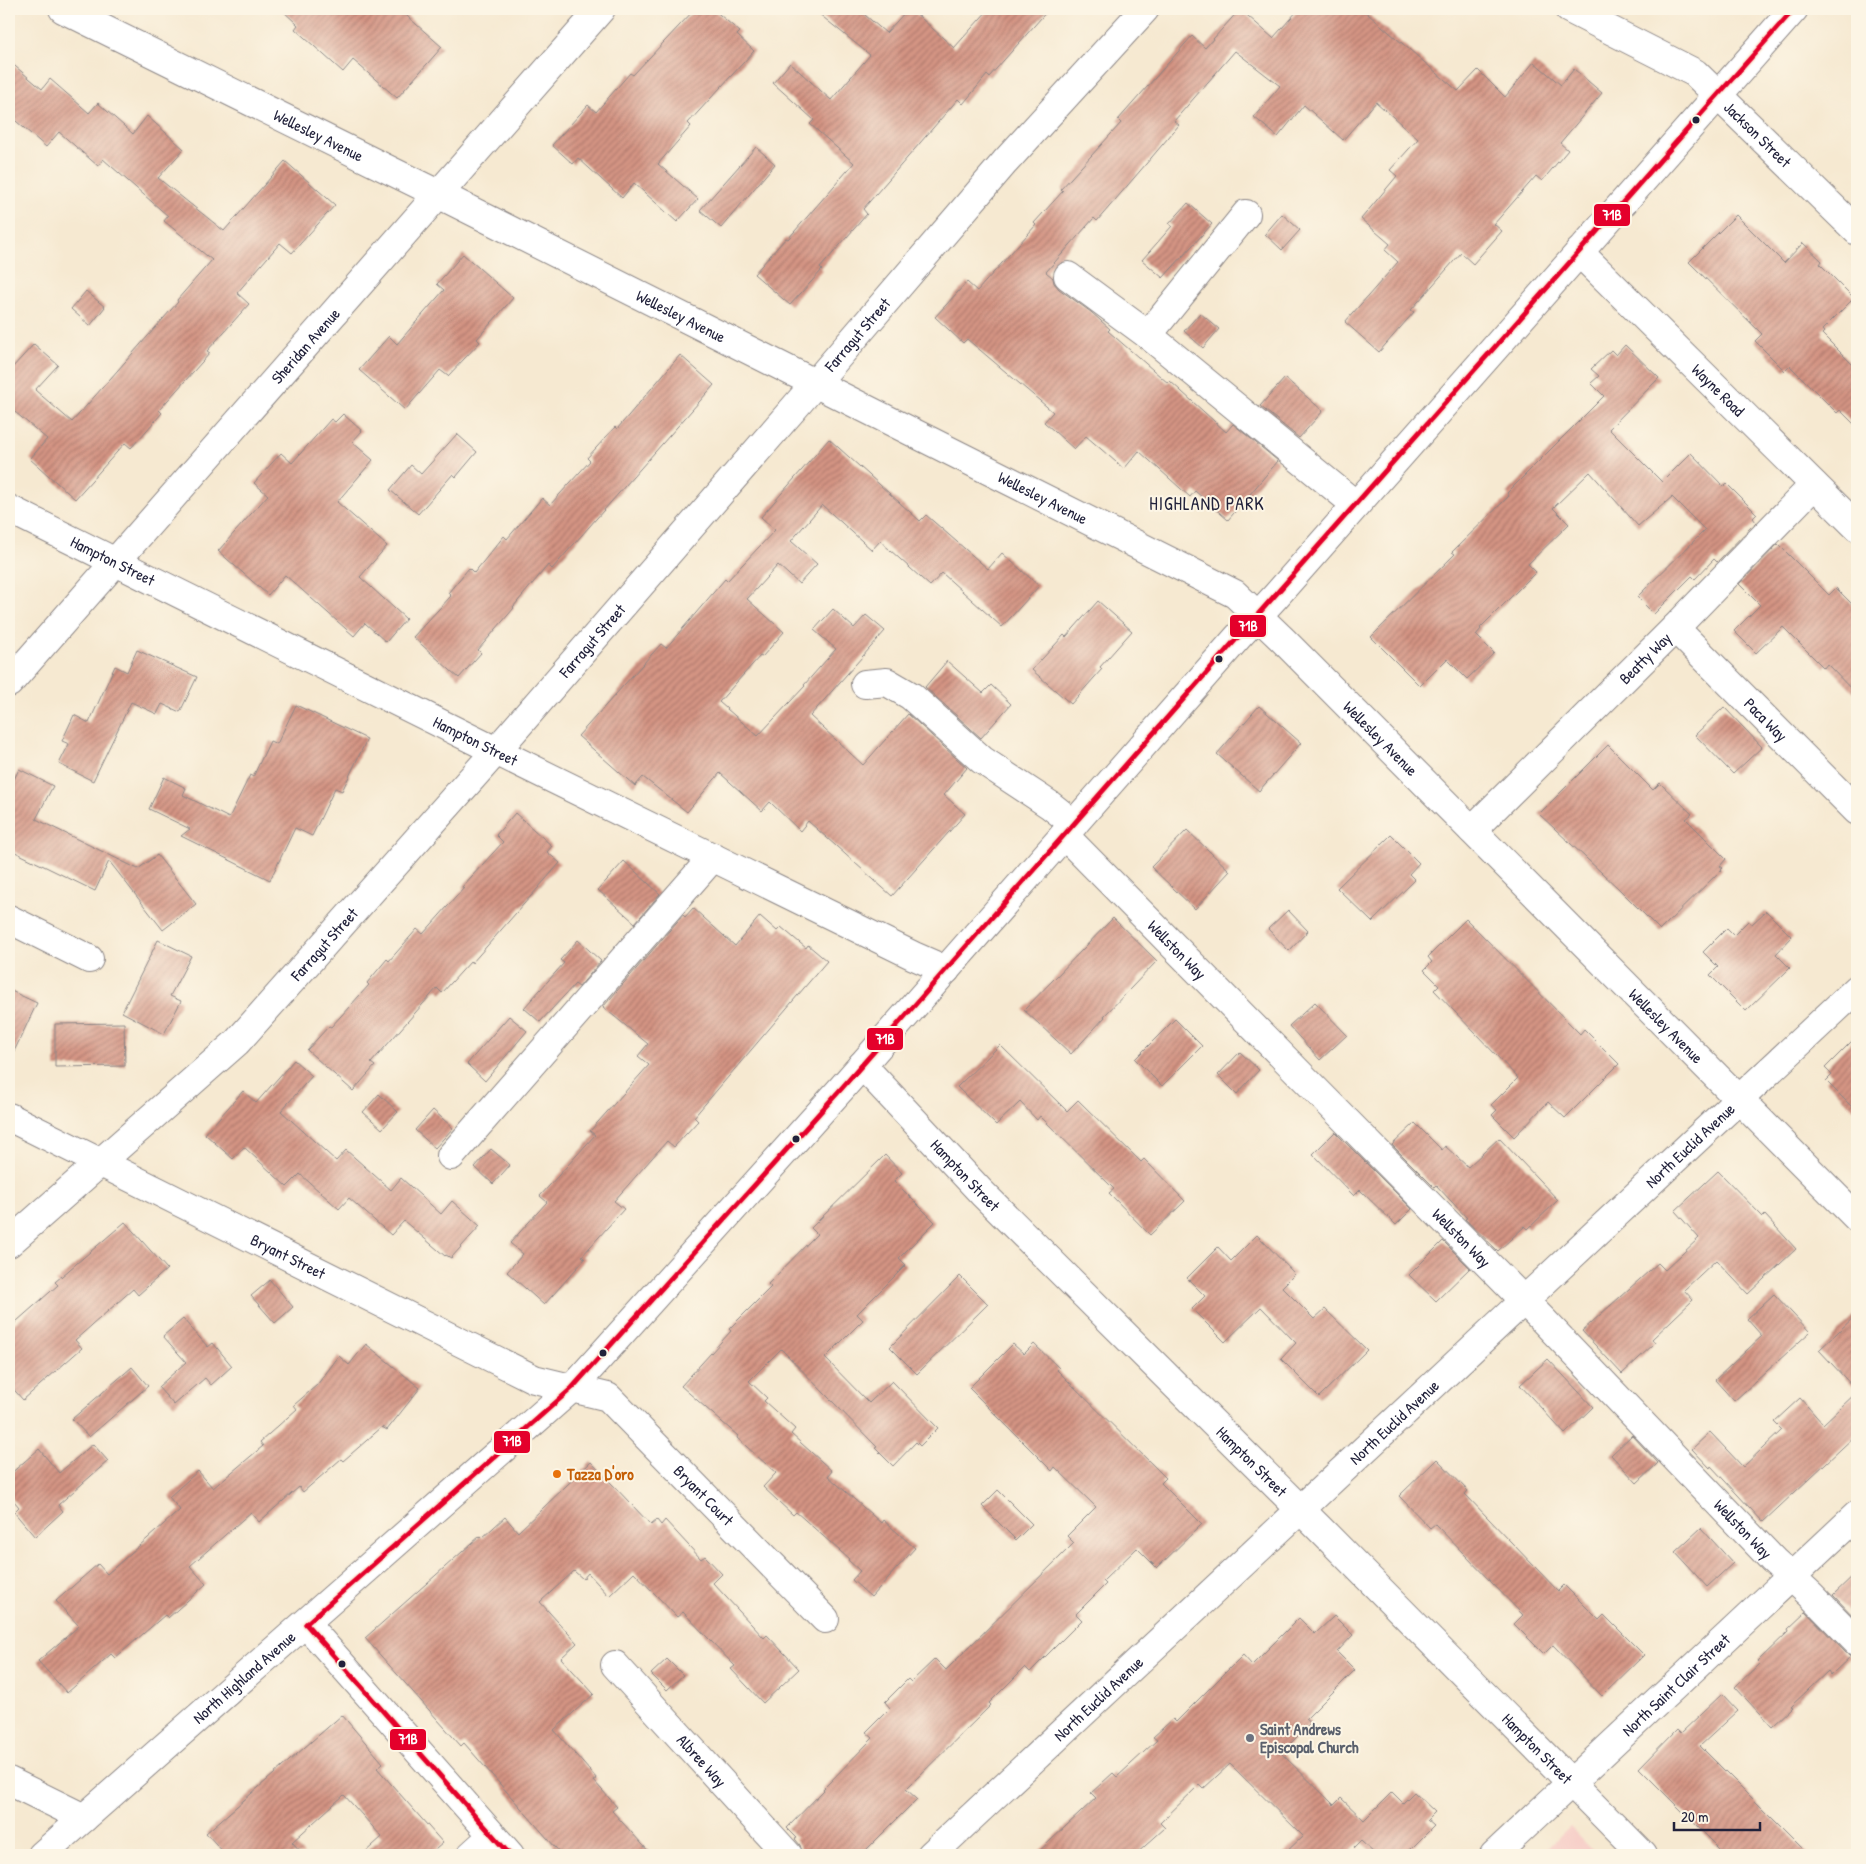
<svg xmlns="http://www.w3.org/2000/svg" width="1866" height="1864" font-family="'Patrick Hand',sans-serif">
  <defs>
    <pattern id="building-hatch" width="6" height="6" patternUnits="userSpaceOnUse" patternTransform="scale(1.25)"><rect width="6" height="6" fill="#d49483"/><path d="M-1 1l2-2M0 6l6-6M5 7l2-2" fill="none" stroke="#ac786c"/></pattern>
  </defs>
  <rect width="100%" height="100%" fill="#fcf5e5"/>
  <filter id="ink" filterUnits="userSpaceOnUse"><feTurbulence type="fractalNoise" baseFrequency=".02" numOctaves="2"/><feDisplacementMap in="SourceGraphic" scale="10" xChannelSelector="R" yChannelSelector="G"/><feConvolveMatrix kernelMatrix="1 2 1 2 8 2 1 2 1" color-interpolation-filters="sRGB"/></filter>
  <filter id="wash" filterUnits="userSpaceOnUse"><feTurbulence type="fractalNoise" baseFrequency=".0096" numOctaves="4" result="noise"/><feDisplacementMap in="SourceGraphic" scale="20" xChannelSelector="R" yChannelSelector="G"/><feGaussianBlur stdDeviation="1.12" result="paint"/><feColorMatrix in="noise" values="0 0 0 0 0 0 0 0 0 0 0 0 0 0 0 0 0 1.4 0 .05"/><feComposite in="paint" operator="in"/></filter>
  <g filter="url(#wash)">
    <rect width="100%" height="100%" fill="#f6e9d1"/>
    <path fill="#f7d0c9" d="M1570,1827l27,28h-56z"/>
    <g id="blocks">
      <g fill="url(#building-hatch)">
        <path d="M281,9h118l43,38 -45,51 -44,-38 -10,12 -48,-43 3,-4z"/>
        <path d="M695,9h18l27,23 -3,3 17,16 -66,72 3,3 -33,38 40,35 -21,23 -43,-39 -12,15 -44,-40 -5,6 -21,-19 36,-40 8,7 34,-39 3,2z"/>
        <path d="M813,9h45l28,24 22,-24h3l43,39 35,-39h60l-60,68 -2,-2 -24,29 -5,-5 -95,110 4,5 -47,54 2,2 -32,35 -36,-31 32,-36 2,1 66,-76 -44,-39 4,-4 -41,-37 17,-20 41,37 39,-45z"/>
        <path d="M1240,9l33,29 26,-29h63l96,82 20,-21 27,27 29,-35 27,23 13,-16 28,24 -42,50 8,7 -26,31 -6,-5 -42,48 8,7 -29,33 -12,-11 -50,57 3,2 -35,40 -34,-30 53,-60 -13,-12 5,-6 -29,-25 36,-43 -7,-6 28,-31 -42,-37 -33,38 -39,-35 -26,32 -24,-20 26,-31 -45,-35 -61,70 5,4 -33,39 -49,57 -3,-3 -48,54 7,6 1,5 5,6 32,23 19,17 -2,2 60,52 2,-2 56,51 7,-8 45,37 -50,59 -33,-29 -5,6 -51,-46 -15,18 -38,-33 -12,13 -30,-27 9,-10 -86,-73 -4,4 -28,-26 32,-35 10,9 59,-66 -2,-2 29,-32 -2,-2 60,-66 -3,-3 74,-84 13,12z"/>
        <path d="M9,61l33,28 8,-10 39,34 9,-10 35,31 14,-18 37,33 -26,29 66,53 61,-70 50,44 -43,48 -12,-10 -43,50 12,11 -42,47 3,2 -51,57 3,3 -31,35 -6,-5 -50,56 -45,-40 17,-20 -32,-27 -6,6v-51l2,2 23,-25 24,21 -23,25 37,32 106,-120 -1,-2 35,-40 -48,-39 4,-5 -65,-57 -5,7 -39,-34 -13,15 -37,-32z"/>
        <path d="M756,147l19,17 -54,64 -21,-18z"/>
        <path d="M1188,203l24,21 -49,54 -21,-18 30,-34 -3,-2z"/>
        <path d="M1282,214l18,16 -18,20 -17,-16z"/>
        <path d="M1736,215l48,48 19,-20 19,18 -2,3 34,34 -32,32 2,2 -2,2 35,35v58l-17,-17 -3,3 -47,-47 -5,5 -30,-30 7,-7 -73,-72z"/>
        <path d="M463,254l50,44 -36,41 3,3 -32,34 -8,-6 -35,40 -46,-40 30,-34 8,8 47,-54 -7,-6z"/>
        <path d="M86,291l19,16 -15,19 -19,-17z"/>
        <path d="M1200,313l19,16 -16,19 -19,-17z"/>
        <path d="M1625,345l34,33 -50,51 53,53 29,-29 33,34 3,-3 30,30 -4,4 3,4 -39,40 -3,-3 -19,20 -3,-3 -38,38 -17,-17 68,-67 -33,-33 -34,29 -48,-54 -37,36 16,16 -41,40 8,8 -56,56 1,1 -5,6 18,18 -27,26 -20,-20 -27,27 -49,-49 84,-83 -3,-2 57,-56 -2,-3 97,-97 -13,-13 8,-7 -8,-7 20,-19 5,5z"/>
        <path d="M680,355l34,30 -162,184 -4,-4 -35,42 1,1 -36,42 3,3 -22,25 -46,-41 38,-41 -3,-3 21,-25 5,5 30,-37 3,3 35,-41 8,7 40,-44 -3,-3 28,-31 2,2z"/>
        <path d="M1285,378l38,33 -24,27 -39,-32z"/>
        <path d="M343,414l19,17 -10,11 21,18 -36,42 50,44 -27,31 46,42 -20,23 -21,-19 -11,13 -69,-61 -17,20 -50,-44 50,-56 -14,-12 27,-30 11,10 39,-44 4,3z"/>
        <path d="M457,434l20,18 -21,25 -3,-3 -35,40 -28,-24 21,-25 10,9z"/>
        <path d="M829,439l91,82 6,-6 62,54 14,-16 37,33 -37,41 -60,-54 -12,13 -50,-45 -8,9 -50,-45 -31,36 26,23 -18,20 -21,-19 -31,34 37,33 -22,25 -2,-1 -41,46 39,34 47,-50 -1,-1 32,-36 -22,-19 19,-21 21,19 12,-13 19,16 -75,85 53,49 45,-51 59,54 -23,27 21,19 -73,82 -84,-75 -8,10 -30,-29 -8,9 -42,-38 -33,39 -44,-35 -8,9 -57,-50 83,-92 5,4 59,-69 2,2 48,-51 -14,-13z"/>
        <path d="M1778,544l51,51 7,-7 21,21v86l-30,-31 -3,4 -41,-41 -27,26 -22,-22 26,-26 -21,-21z"/>
        <path d="M1098,601l34,30 -32,36 2,2 -31,35 -39,-34 32,-35 2,2z"/>
        <path d="M137,650l60,27 -17,35 -18,-8 -5,10 -26,-12 -38,79 -34,-17 10,-20 -7,-3 12,-26 15,8 26,-57 12,6z"/>
        <path d="M947,661l36,32 8,-8 20,19 -30,34 -56,-51z"/>
        <path d="M296,705l71,34 -25,52 -7,-3 -23,48 -17,-8 -25,52 -89,-44 9,-7 -41,-20 15,-32 22,11 -3,7 46,23 21,-43 3,2 17,-36 7,3z"/>
        <path d="M1259,706l42,37 -42,48 -42,-37z"/>
        <path d="M1724,707l38,40 -29,27 -38,-39z"/>
        <path d="M1608,745l45,45 7,-7 32,31 -6,5 40,40 -6,7 3,2 -63,62 -42,-42 -79,-74z"/>
        <path d="M19,769l34,17 -17,33 102,50 19,-14 39,49 -33,26 -54,-69 -14,30 -86,-42v-59z"/>
        <path d="M515,813l37,33 -5,6 13,11 -88,100 -1,-2 -29,32 -5,-5 -66,75 4,3 -22,25 -46,-41 22,-24 2,1 38,-42 -2,-2 20,-24 2,2 28,-32 6,5 41,-46 -2,-1 41,-45 -7,-7z"/>
        <path d="M1187,830l43,41 -35,38 -44,-42z"/>
        <path d="M1391,835l28,28 -10,11 6,6 -43,42 -35,-34z"/>
        <path d="M624,861l36,33 -25,29 -37,-33z"/>
        <path d="M693,908l42,38 25,-30 17,15 4,-4 25,21 2,-3 19,16 -133,156 4,4 -24,26 -7,-6 -53,60 10,8 -42,47 3,3 -41,46 -37,-33 16,-18 -13,-11 37,-41 -7,-6 55,-61 -5,-4 59,-66 -11,-9 10,-12 -45,-37 80,-92 2,2z"/>
        <path d="M1288,910l20,21 -19,20 -21,-22z"/>
        <path d="M1766,911l26,26 -16,17 14,14 -44,43 -36,-36 8,-8 -15,-15 24,-24 7,7 14,-14 4,3z"/>
        <path d="M1113,918l44,43 -53,55 1,1 -34,37 -47,-44z"/>
        <path d="M1466,919l114,115 4,-5 35,35 -54,54 -17,-16 -34,35 -22,-22 5,-5 -6,-5 27,-27 -84,-88 5,-5 -15,-15 8,-8 -4,-5z"/>
        <path d="M158,940l33,16 -21,40 11,5 -17,33 -42,-22z"/>
        <path d="M578,940l23,21 -22,26 -4,-3 -35,38 -16,-14 40,-45 -4,-3z"/>
        <path d="M9,990l28,13 -28,59z"/>
        <path d="M1315,1002l32,33 -27,25 -31,-34z"/>
        <path d="M509,1016l18,15 -42,50 -18,-17z"/>
        <path d="M1175,1019l27,27 -40,40 -27,-27z"/>
        <path d="M124,1023l1,43 -70,1v-43z"/>
        <path d="M1857,1036v76l-31,-31 6,-6 -7,-7z"/>
        <path d="M1000,1045l67,66 11,-11 63,62 3,-3 41,42 -35,34 -41,-42 5,-4 -74,-73 -3,4 -17,-18 -24,23 -39,-38z"/>
        <path d="M1240,1052l19,18 -22,24 -19,-19z"/>
        <path d="M294,1060l18,16 -31,35 55,50 10,-11 45,40 10,-12 40,36 11,-13 28,25 -29,32 -5,-3 -1,1 -41,-35 -13,14 -42,-37 -10,11 -39,-35 -13,13 -43,-40 -11,12 -28,-25 38,-43 13,12z"/>
        <path d="M379,1094l19,18 -16,17 -19,-17z"/>
        <path d="M433,1110l20,18 -18,20 -20,-18z"/>
        <path d="M1415,1123l27,27 3,-4 23,21 31,-29 59,62 -30,29 -3,-3 -27,25 -33,-32 2,-1 -31,-33 -2,2 -42,-42z"/>
        <path d="M1335,1132l77,77 -16,16 -36,-35 -6,6 -41,-42z"/>
        <path d="M491,1149l19,16 -17,19 -18,-17z"/>
        <path d="M885,1155l17,18 -8,8 41,41 -36,36 7,7 -49,49 6,6 -38,38 44,45 23,-22 46,47 -18,18 -4,-4 -23,24 -18,-18 2,-1 -96,-98 -32,32 18,17 -3,3 31,28 -4,5 41,37 -4,5 53,47 2,-3 32,28 -44,49 -19,-17 8,-9 -12,-11 1,-1 -53,-47 -3,3 -30,-28 13,-14 -39,-35 1,-2 -57,-50 50,-55 -2,-2 42,-42 -3,-3 49,-50 -6,-6z"/>
        <path d="M1718,1171l45,46 2,-2 31,34 -48,45 -32,-34 -32,30 9,10 -41,39 3,4 -33,31 -40,-43 76,-68 7,7 34,-32 -24,-27z"/>
        <path d="M125,1222l42,47 -29,26 -5,-6 -58,51 7,8 -59,52 -14,-16v-56l49,-43 -3,-3z"/>
        <path d="M1257,1235l38,39 -13,13 32,32 11,-10 42,41 -48,47 -38,-38 15,-16 -35,-36 -36,35 -33,-33 13,-13 -18,-18 31,-31 13,14z"/>
        <path d="M1443,1241l27,27 -34,33 -27,-26z"/>
        <path d="M960,1276l28,28 -71,70 -27,-27z"/>
        <path d="M270,1280l23,27 -18,16 -24,-27z"/>
        <path d="M1774,1294l36,38 -76,69 -19,-21 47,-44 -15,-17z"/>
        <path d="M1857,1314v77l-38,-41z"/>
        <path d="M183,1319l25,28 5,-4 19,23 -21,19 -6,-7 -31,27 -16,-18 28,-25 -23,-26z"/>
        <path d="M366,1344l54,44 -33,42 -5,-3 -39,34 -2,-2 -38,33 -4,-5 -40,35 -8,-10 -61,54 16,18 -38,34 -3,-3 -50,43 -4,-4 -44,39 -29,-32 41,-35 -23,-25 42,-37 9,10 73,-64 -11,-13 29,-26 15,17 50,-42 -3,-4 37,-33 -3,-4 23,-20 22,-29 10,9z"/>
        <path d="M1013,1344l11,10 10,-10 25,24 -2,2 109,108 -5,5 41,41 -45,44 -20,-20 -34,33 3,3 -30,30 6,6 -52,52 -5,-5 -36,36 2,2 -85,84 11,10 -56,56h-58l-3,-10 -5,-6 2,-1 -10,-10 37,-38 -1,-1 50,-51 -7,-6 24,-24 -5,-6 23,-23 3,3 24,-23 11,11 128,-127 -7,-7 29,-29 -41,-40 -3,4 -83,-83z"/>
        <path d="M1548,1359l45,48 -28,27 -45,-49z"/>
        <path d="M132,1367l16,19 -59,51 -17,-18z"/>
        <path d="M1857,1392v42l-94,88 -52,-56 -1,2 -18,-19 18,-17 33,35 39,-37 -8,-8 26,-24 23,26z"/>
        <path d="M1632,1435l26,28 -21,20 -26,-28z"/>
        <path d="M93,1444l15,17 -50,44 5,6 -28,26 -21,-25 5,-5 -10,-12v-20l30,-26 20,24z"/>
        <path d="M1437,1459l31,32 -3,3 93,97 6,-6 35,35 5,-5 40,40 -42,41 -49,-51 -9,9 -30,-30 9,-9 -88,-91 -5,4 -31,-32z"/>
        <path d="M591,1462l60,63 6,-5 4,5 4,-5 36,39 4,-3 17,18 -9,9 51,55 3,-3 32,34 -36,34 -32,-34 4,-3 -52,-54 -6,5 -43,-45 -25,24 -21,-23 -5,6 -9,-8 -34,31 37,41 -16,15 33,36 -40,36 43,49 -3,2 23,26 -5,4 40,44h-90l-98,-112 -3,3 -96,-108 115,-102 2,2 23,-21 13,15z"/>
        <path d="M998,1490l34,34 -16,16 -34,-34z"/>
        <path d="M1701,1528l32,35 -26,24 -32,-35z"/>
        <path d="M1857,1572v48l-24,-25z"/>
        <path d="M1806,1612l40,41 5,3 -20,19 -3,-4 -38,36 2,1 -20,19 -37,-40 25,-24 -2,-2 31,-30 -1,-2z"/>
        <path d="M1334,1616l19,19 -16,17 18,18 -49,49 5,4 -30,30 53,52 7,-7 23,22 28,-28 11,11 11,-11 21,20 -8,8 7,6 -29,29h-29l-15,-14 -14,14h-64l20,-19 -73,-72 -27,25 -4,-4 -39,38 5,5 -30,27h-100l61,-57 -5,-5 22,-20 4,4 40,-37 -4,-3 20,-18 3,3 67,-67 9,10 47,-47 16,16z"/>
        <path d="M667,1659l16,16 -16,15 -16,-16z"/>
        <path d="M1722,1694l16,17 -38,35 109,109h-83l-87,-87 38,-39 4,4z"/>
        <path d="M342,1715l41,48 -6,5 66,75 -14,12h-67l20,-18 -38,-42 -52,47 12,13h-78l-20,-22z"/>
      </g>
    </g>
  </g>
  <g filter="url(#ink)">
    <use href="#blocks" fill-opacity="0" stroke="#8c8686" stroke-width="1"/>
    <g fill="none" stroke-linecap="round" stroke-linejoin="round">
      <defs>
        <g id="minor">
          <path id="s1" d="M63,9l375,185 797,400 48,46 574,578"/>
          <path id="s2" d="M1569,9l126,64 162,158"/>
          <path id="s3" d="M1579,252l278,275"/>
          <path d="M1068,276l80,59 208,170"/>
          <path d="M1148,335l98,-121"/>
          <path id="s4" d="M9,509l487,242 418,205 32,14"/>
          <path id="s5" d="M1675,628l182,183"/>
          <path id="s6" d="M9,683l592,-674"/>
          <path d="M865,684l22,-2 24,14 71,64 68,45 24,19"/>
          <path id="s7" d="M1472,830l203,-202 139,-143"/>
          <path id="s8" d="M1064,835l479,485 230,240 38,35 46,47"/>
          <path d="M9,919l80,40"/>
          <path id="s9" d="M862,1065l120,128 337,335 324,327"/>
          <path id="s10" d="M9,1117l525,262 74,18 217,222"/>
          <path d="M451,1156l262,-299"/>
          <path id="s11" d="M9,1243l228,-201 259,-291 299,-344 210,-245 140,-153"/>
          <path d="M306,1624l204,231"/>
          <path id="s12" d="M615,1665l173,190"/>
          <path d="M9,1781l75,37"/>
          <path d="M471,1855l21,-19"/>
          <path id="s13" d="M931,1855l926,-866"/>
          <path id="s14" d="M1494,1855l363,-340"/>
        </g>
        <g id="major">
          <path id="s15" d="M42,1855l530,-467 269,-299 397,-452 37,-40 519,-588"/>
        </g>
      </defs>
      <use href="#minor" stroke="#8c8686" stroke-width="30"/>
      <use href="#major" stroke="#8c8686" stroke-width="30"/>
      <use href="#minor" stroke="#fff" stroke-width="28"/>
      <use href="#major" stroke="#fff" stroke-width="28"/>
      <defs>
        <g id="bus-1">
          <path d="M306,1624l266,-236 269,-299 397,-452 556,-628"/>
          <path d="M306,1624l204,231"/>
        </g>
      </defs>
      <use href="#bus-1" stroke="#fcf5e5" stroke-width="9"/>
      <use href="#bus-1" stroke="#e4002b" stroke-width="5"/>
    </g>
  </g>
  <g fill="#22223b" stroke="#fcf5e5" stroke-width="2">
    <circle cx="1696" cy="120" r="4.5"/>
    <circle cx="1219" cy="659" r="4.5"/>
    <circle cx="796" cy="1139" r="4.5"/>
    <circle cx="603" cy="1353" r="4.5"/>
    <circle cx="342" cy="1664" r="4.5"/>
  </g>
  <circle fill="#e8710a" stroke="#fcf5e5" stroke-width="2" cx="557" cy="1474" r="5"/>
  <circle fill="#6b7280" stroke="#fcf5e5" stroke-width="2" cx="1250" cy="1738" r="5"/>
  <g text-anchor="middle" dominant-baseline="central" stroke-width="4" stroke-linejoin="round" paint-order="stroke">
    <g font-size="16" fill="#22223b" stroke="#fcf5e5">
      <text stroke="none"><textPath href="#s2" startOffset="229">Jackson Street</textPath></text>
      <text stroke="none"><textPath href="#s1" startOffset="285">Wellesley Avenue</textPath></text>
      <text stroke="none"><textPath href="#s1" startOffset="690">Wellesley Avenue</textPath></text>
      <text stroke="none"><textPath href="#s11" startOffset="1245">Farragut Street</textPath></text>
      <text stroke="none"><textPath href="#s6" startOffset="449">Sheridan Avenue</textPath></text>
      <text stroke="none"><textPath href="#s3" startOffset="196">Wayne Road</textPath></text>
      <text stroke="none"><textPath href="#s1" startOffset="1095">Wellesley Avenue</textPath></text>
      <text stroke="none"><textPath href="#s4" startOffset="116">Hampton Street</textPath></text>
      <text stroke="none"><textPath href="#s11" startOffset="840">Farragut Street</textPath></text>
      <text stroke="none"><textPath href="#s7" startOffset="244">Beatty Way</textPath></text>
      <text stroke="none"><textPath href="#s5" startOffset="129">Paca Way</textPath></text>
      <text stroke="none"><textPath href="#s1" startOffset="1515">Wellesley Avenue</textPath></text>
      <text stroke="none"><textPath href="#s4" startOffset="521">Hampton Street</textPath></text>
      <text stroke="none"><textPath href="#s11" startOffset="435">Farragut Street</textPath></text>
      <text stroke="none"><textPath href="#s8" startOffset="161">Wellston Way</textPath></text>
      <text stroke="none"><textPath href="#s1" startOffset="1920">Wellesley Avenue</textPath></text>
      <text stroke="none"><textPath href="#s13" startOffset="1039">North Euclid Avenue</textPath></text>
      <text stroke="none"><textPath href="#s9" startOffset="151">Hampton Street</textPath></text>
      <text stroke="none"><textPath href="#s8" startOffset="566">Wellston Way</textPath></text>
      <text stroke="none"><textPath href="#s10" startOffset="312">Bryant Street</textPath></text>
      <text stroke="none"><textPath href="#s13" startOffset="634">North Euclid Avenue</textPath></text>
      <text stroke="none"><textPath href="#s9" startOffset="556">Hampton Street</textPath></text>
      <text stroke="none"><textPath href="#s10" startOffset="800">Bryant Court</textPath></text>
      <text stroke="none"><textPath href="#s8" startOffset="971">Wellston Way</textPath></text>
      <text stroke="none"><textPath href="#s15" startOffset="269">North Highland Avenue</textPath></text>
      <text stroke="none"><textPath href="#s14" startOffset="249">North Saint Clair Street</textPath></text>
      <text stroke="none"><textPath href="#s13" startOffset="229">North Euclid Avenue</textPath></text>
      <text stroke="none"><textPath href="#s9" startOffset="961">Hampton Street</textPath></text>
      <text stroke="none"><textPath href="#s12" startOffset="129">Albree Way</textPath></text>
    </g>
    <g font-size="16" font-weight="bold" fill="#c56008" stroke="#fcf5e5" text-anchor="start">
      <text x="567" y="1474">Tazza D'oro</text>
    </g>
    <g font-size="16" font-weight="bold" fill="#5b616d" stroke="#fcf5e5" text-anchor="start">
      <text x="1260" y="1729">Saint Andrews<tspan x="1260" dy="18">Episcopal Church</tspan></text>
    </g>
    <g font-size="18" letter-spacing="1" fill="#22223b" stroke="#fcf5e5">
      <text x="1207" y="503">HIGHLAND PARK</text>
    </g>
  </g>
  <g stroke="#fcf5e5" stroke-width="2">
    <rect x="1593" y="203" width="38" height="24" rx="5" fill="#e4002b"/>
    <rect x="1229" y="614" width="38" height="24" rx="5" fill="#e4002b"/>
    <rect x="866" y="1027" width="38" height="24" rx="5" fill="#e4002b"/>
    <rect x="493" y="1430" width="38" height="24" rx="5" fill="#e4002b"/>
    <rect x="389" y="1728" width="38" height="23" rx="5" fill="#e4002b"/>
  </g>
  <g font-size="14" text-anchor="middle" font-weight="bold" fill="#fff">
    <text x="1612" y="220">71B</text>
    <text x="1248" y="631">71B</text>
    <text x="885" y="1044">71B</text>
    <text x="512" y="1446">71B</text>
    <text x="408" y="1744">71B</text>
  </g>
  <rect width="1866" height="1864" fill="none" stroke="#fcf5e5" stroke-width="30"/>
  <path d="M1674 1822v8h86v-8" fill="none" stroke="#22223b" stroke-width="2.5"/>
  <text x="1681" y="1822" font-size="15" fill="#22223b" stroke="#fcf5e5" stroke-width="4" paint-order="stroke">20 m</text>
</svg>
